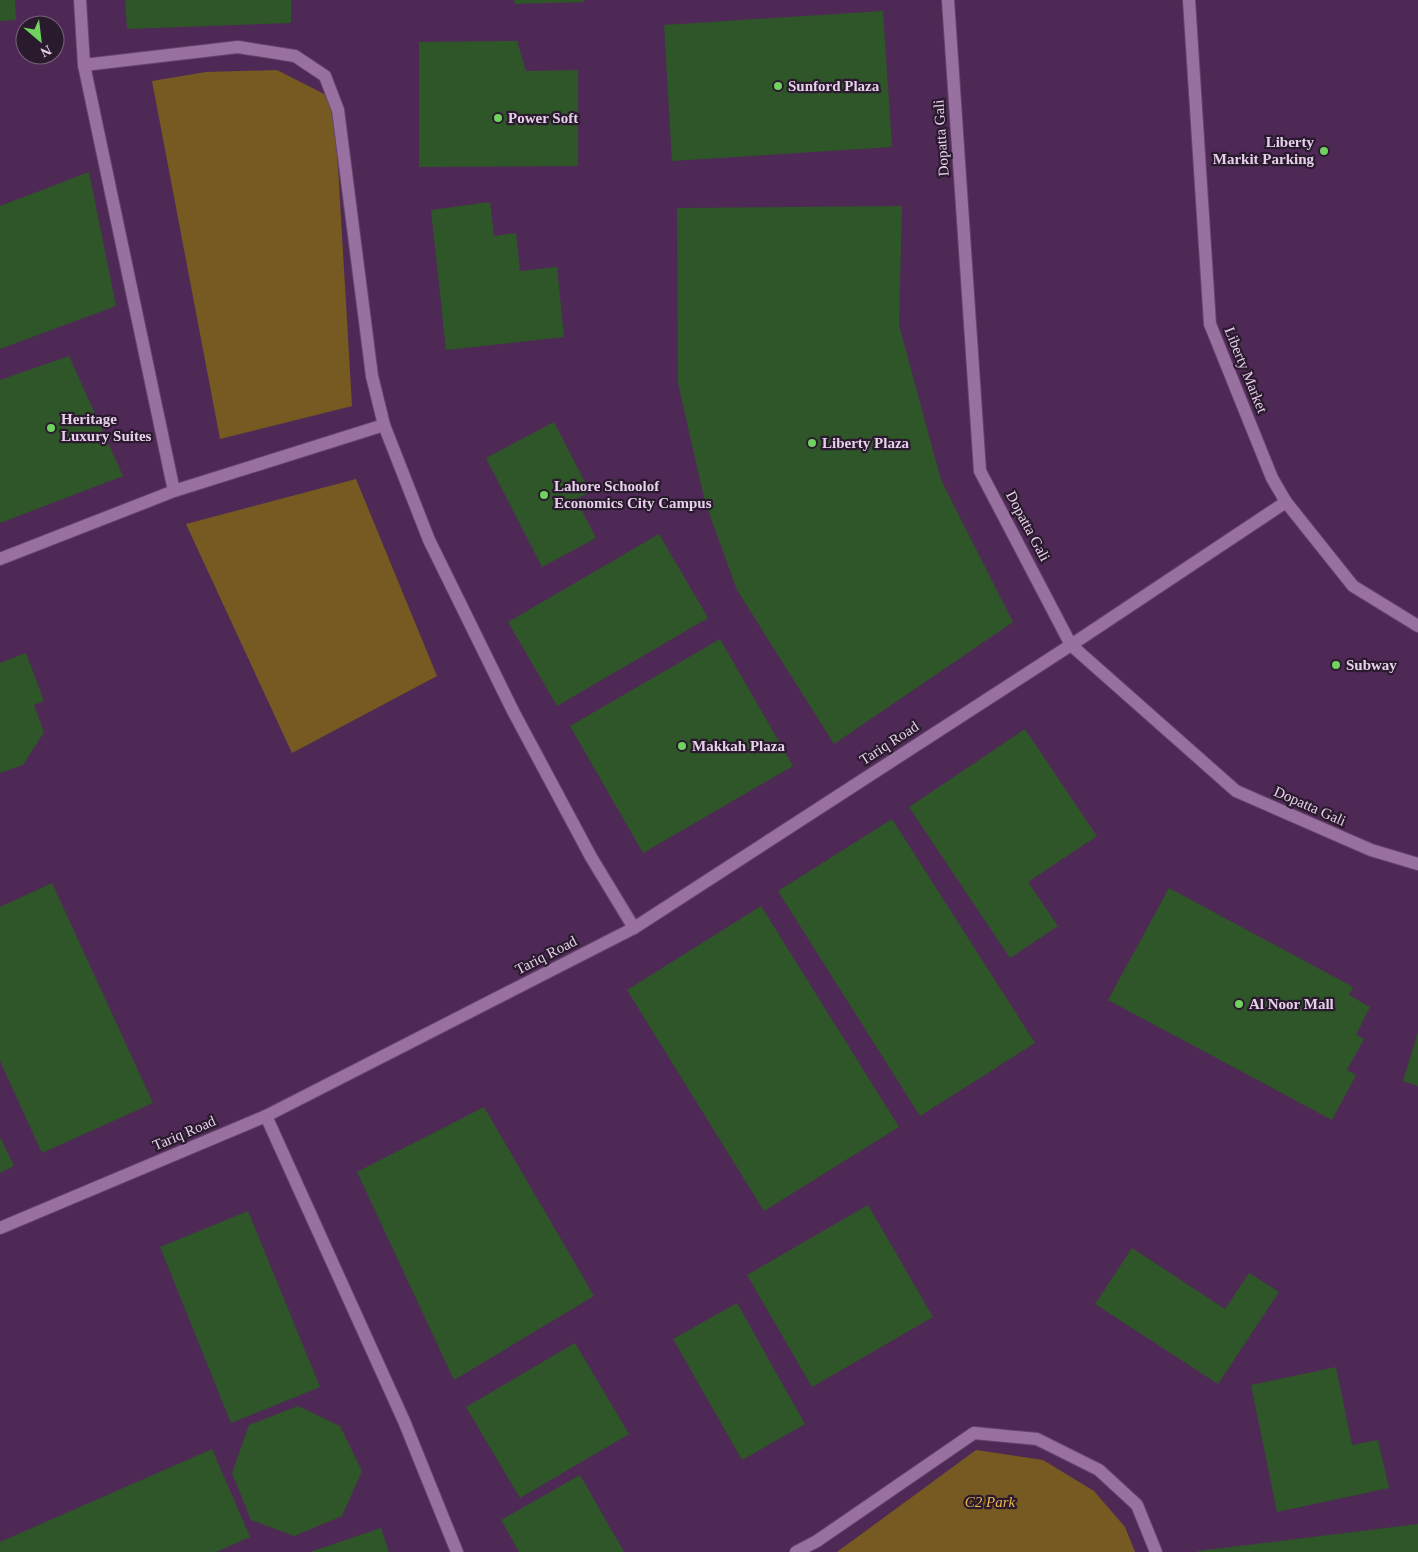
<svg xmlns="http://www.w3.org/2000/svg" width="1418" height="1552" font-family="'Times New Roman',serif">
  <rect width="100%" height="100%" fill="#4e2955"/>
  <g fill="#775a22">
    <path d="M277,70l57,29 18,307 -132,33 -68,-358 54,-9z"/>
    <path d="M356,479l81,197 -145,77 -106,-229z"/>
    <path d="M976,1450l67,10 51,31 31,36 10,25h-298z"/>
  </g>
  <g fill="#2e5628">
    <path d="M0,0h15l1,20 -16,1z"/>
    <path d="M125,0h166v23l-164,6z"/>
    <path d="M514,0h70v2l-69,2z"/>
    <path d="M883,11l9,136 -220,14 -8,-136z"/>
    <path d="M517,41l9,30 52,-1v96l-159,1v-125z"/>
    <path d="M89,172l27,134 -116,43v-143z"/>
    <path d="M490,202l4,34 22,-3 4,38 37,-4 7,70 -118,13 -15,-140z"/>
    <path d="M902,206l-3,119 42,155 72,142 -179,122 -97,-154 -32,-88 -27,-119 -1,-175z"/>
    <path d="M69,356l54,120 -123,47v-143z"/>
    <path d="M554,422l36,70 -14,7 20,39 -54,29 -56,-109z"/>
    <path d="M659,534l49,84 -151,88 -49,-84z"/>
    <path d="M720,639l73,127 -150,87 -73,-127z"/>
    <path d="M26,653l18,48 -10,4 10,27 -21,33 -23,8v-110z"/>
    <path d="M1025,729l72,107 -69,46 30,44 -48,32 -101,-151z"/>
    <path d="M892,819l143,224 -115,73 -142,-225z"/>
    <path d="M52,883l101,220 -111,50 -42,-92v-154z"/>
    <path d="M1169,888l184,99 -4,8 21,12 -14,28 8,4 -17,31 9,5 -24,45 -224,-120z"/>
    <path d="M761,906l138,221 -135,84 -137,-221z"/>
    <path d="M1418,1032v54l-15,-5z"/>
    <path d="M484,1107l110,189 -140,84 -97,-208z"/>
    <path d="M0,1137l14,29 -14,7z"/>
    <path d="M868,1205l65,112 -121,70 -65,-112z"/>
    <path d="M248,1211l72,176 -89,36 -71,-176z"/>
    <path d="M1132,1248l93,61 24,-36 30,19 -61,92 -123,-80z"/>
    <path d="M737,1303l68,121 -63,36 -69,-121z"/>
    <path d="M575,1343l54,91 -109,64 -54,-91z"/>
    <path d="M1336,1367l16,78 26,-5 11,48 -112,24 -26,-127z"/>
    <path d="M298,1406l42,20 22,45 -20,45 -48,20 -43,-16 -19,-47 17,-48z"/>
    <path d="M212,1449l38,88 -34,15h-216v-10z"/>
    <path d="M580,1475l44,77h-105l-18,-32z"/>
    <path d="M1418,1524v28h-220v-1z"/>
    <path d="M381,1528l8,24h-79z"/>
  </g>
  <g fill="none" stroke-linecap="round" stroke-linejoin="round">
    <defs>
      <g id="minor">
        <path d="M80,0l4,65 90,426"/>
        <path d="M948,0l32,471 91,174 165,146 135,59 47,14"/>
        <path d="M1189,0l21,324 62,154 14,24 67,84 65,40"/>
        <path d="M84,65l154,-18 57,9 30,20 13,34 34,266 12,49 45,115 84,171 78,146 43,71"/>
        <path d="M0,559l174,-68 210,-66"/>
        <path d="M266,1116l138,305 53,131"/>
        <path d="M0,1228l266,-112 368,-188 437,-283 215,-143"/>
        <path d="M796,1552l21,-11 157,-108 63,6 62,31 38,35 19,47"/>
      </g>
    </defs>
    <use href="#minor" stroke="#64456b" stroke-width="14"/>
    <use href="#minor" stroke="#9971a1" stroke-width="12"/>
  </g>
  <g fill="#70d35f" stroke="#2a1a2e" stroke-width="2">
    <circle cx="778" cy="86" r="5"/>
    <circle cx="498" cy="118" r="5"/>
    <circle cx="1324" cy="151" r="5"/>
    <circle cx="51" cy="428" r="5"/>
    <circle cx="812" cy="443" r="5"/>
    <circle cx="544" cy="495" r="5"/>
    <circle cx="1336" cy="665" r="5"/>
    <circle cx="682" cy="746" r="5"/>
    <circle cx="1239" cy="1004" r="5"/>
  </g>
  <g text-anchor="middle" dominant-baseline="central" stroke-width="4.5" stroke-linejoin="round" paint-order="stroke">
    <g font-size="15" font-weight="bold" fill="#e6d0ea" stroke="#2a1a2e" text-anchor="start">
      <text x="788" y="86">Sunford Plaza</text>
      <text x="508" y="118">Power Soft</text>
      <text x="1314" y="142" text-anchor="end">Liberty<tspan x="1314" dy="17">Markit Parking</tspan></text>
      <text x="61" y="419">Heritage<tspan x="61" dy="17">Luxury Suites</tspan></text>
      <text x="822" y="443">Liberty Plaza</text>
      <text x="554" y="486">Lahore Schoolof<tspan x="554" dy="17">Economics City Campus</tspan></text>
      <text x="1346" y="665">Subway</text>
      <text x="692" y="746">Makkah Plaza</text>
      <text x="1249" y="1004">Al Noor Mall</text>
    </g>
    <g font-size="15" fill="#e6d0ea" stroke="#2a1a2e">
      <text transform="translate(941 138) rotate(-94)">Dopatta Gali</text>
      <text transform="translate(1246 370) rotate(68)">Liberty Market</text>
      <text transform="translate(1028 526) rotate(62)">Dopatta Gali</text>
      <text transform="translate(889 743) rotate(-33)">Tariq Road</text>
      <text transform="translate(1310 806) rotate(24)">Dopatta Gali</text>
      <text transform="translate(546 955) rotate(-27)">Tariq Road</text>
      <text transform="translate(184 1133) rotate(-23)">Tariq Road</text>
    </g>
    <g font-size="15" font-style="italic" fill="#edb74f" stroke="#2a1a2e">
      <text x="990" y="1502">C2 Park</text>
    </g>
  </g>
  <g transform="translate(40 40) rotate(152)"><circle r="24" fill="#2a1a2e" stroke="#756379"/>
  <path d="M0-4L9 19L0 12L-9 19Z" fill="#70d35f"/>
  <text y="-8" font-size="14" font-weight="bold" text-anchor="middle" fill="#e6d0ea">N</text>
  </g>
</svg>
